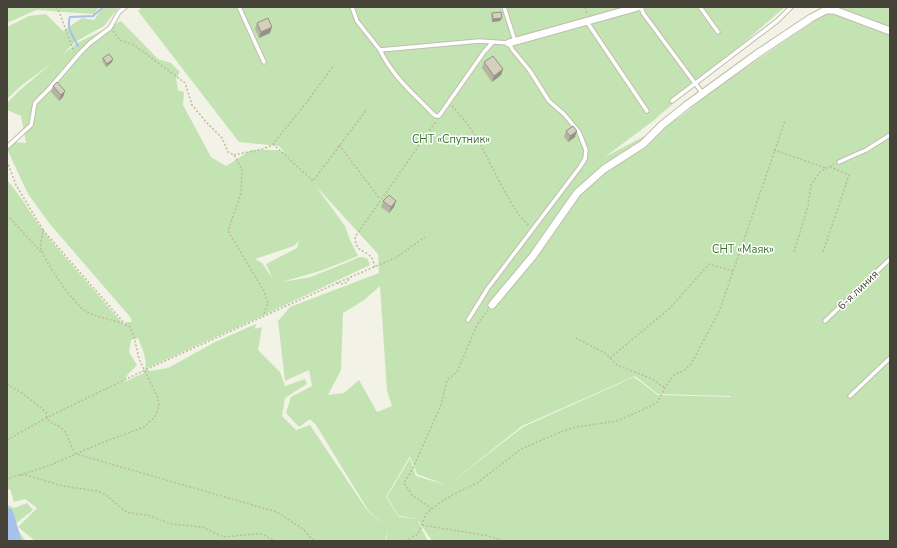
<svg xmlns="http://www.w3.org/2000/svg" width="897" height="548" font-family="'Nunito Sans',sans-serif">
  <rect width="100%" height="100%" fill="#f3f2e7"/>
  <g fill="#c3e4b2" fill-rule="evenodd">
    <path d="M7,7h92l-5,7 -58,-4 -29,13z"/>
    <path d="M103,7h16l-15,19 -29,16 -13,13 15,-12 44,-22 37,38 13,4 9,9 -4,6 2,12 6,2 -1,13 28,52 15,9 25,-16h29l5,3 -6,-7 -40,-4 -101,-131 4,-4h643l-132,114 -48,36 75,-40 35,-28 108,-74 8,-8h59v534h-458l-15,-22 -18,-3 -12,-19 23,-39 6,18 30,9 -29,-11 -7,-18 -24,41 13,20 18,2 11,22h-42l2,-11 -3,11h-350l-17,-14 19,-19 -12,-9 -11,3 -4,-13 -3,1v-310l12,15 20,30 13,17 72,83 2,-3h6l-1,-4 -82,-95 -21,-29 -21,-45 7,-7 12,1 -5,-27 -14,-6v-7l13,-13 33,-28 -32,24 -14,13v-72l22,-11 17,-2 17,17 19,-13 12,2zM315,185l63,69 1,19 -89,34 -12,14 7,60 24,-11 3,16 -21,11 -5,16 13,14 11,-8 6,6 52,85 21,19 -22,-19 -57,-85 -14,5 -14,-14 3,-18 22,-14 -2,-5 -20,7 -5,-14 -22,-22 4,-23 -7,2 1,-5 -41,18 -47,26 -19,3 -2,-3 115,-52 108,-51 -3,-7 -7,-1 -49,20 -29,5 41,-12 35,-14 -8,-16 -5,-14zM299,241l-2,7 -31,16 7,15 -11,-16 -7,-4 39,-13zM380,286l7,105 5,15 -15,6 -18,-32 -15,13 -16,2 13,-25 2,-57 21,-13zM138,338c4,11 11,23 6,35l-20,9 4,-8 9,-9 -8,-13 2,-12zM635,376l23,18 72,2 1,1 -73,-2 -24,-18 -111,50 -75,58 74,-59z"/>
    <path d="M7,492l1,13 6,3 13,-5 6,7 -19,15 12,16h-19z"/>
  </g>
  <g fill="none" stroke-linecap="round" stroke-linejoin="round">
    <path stroke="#a7c1ec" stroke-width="2" d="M78,46c-5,-10 -12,-18 -8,-29l23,-1 10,-9"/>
    <path stroke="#a7c1ec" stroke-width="13" d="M7,514l8,27"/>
    <defs>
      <g id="lane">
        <path d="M239,7l25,55"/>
        <path d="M352,7l5,14 23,29 99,-9 30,2 3,6 18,22 19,30 15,13 15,18 7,18 -1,9 -5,8 -92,121 -20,32"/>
        <path d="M504,7l11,34"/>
        <path d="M641,7l2,6 60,81"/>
        <path d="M700,7l18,25"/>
        <path d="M587,22l60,89"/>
        <path d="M380,50c13,27 33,43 53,64l3,2h3l45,-64 9,-10"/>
        <path d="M672,101l105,-80 14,-14"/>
        <path d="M7,147l24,-22 4,-22 14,-14 31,-36 10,-10 20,-15 9,-16 6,-5"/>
        <path d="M839,162l27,-12 24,-15"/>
        <path d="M825,321l65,-62"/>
        <path d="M850,396l40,-38"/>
      </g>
      <g id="street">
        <path d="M509,43l129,-36"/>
        <path d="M492,305l41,-49 44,-63 27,-24 39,-25 19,-19 25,-20 70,-51 54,-36 15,-8h8l56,21"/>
      </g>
    </defs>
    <use href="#lane" stroke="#c0bead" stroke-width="5.5"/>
    <use href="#street" stroke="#c0bead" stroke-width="9"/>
    <g stroke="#beba9d" stroke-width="1.5" stroke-dasharray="2 2" stroke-linecap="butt">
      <path d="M56,7l4,7 14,38"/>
      <path d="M585,7l2,7"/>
      <path d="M113,31l7,9 14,5 51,38 7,22 15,18 15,15 6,14 6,3 8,14 -1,24 -13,38 36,60 4,12 -5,14"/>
      <path d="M452,106c9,10 17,19 24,31 12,19 37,79 54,89"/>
      <path d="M273,144l40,37 54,-72"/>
      <path d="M339,145l41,54"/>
      <path d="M774,150l52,18"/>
      <path d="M234,155c11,-3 30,-4 39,-11l34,-42 27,-37"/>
      <path d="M7,161l9,24 27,45c0,5 -3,12 -2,18 3,13 32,55 43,62 14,9 32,9 46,17l4,9 5,23 19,39 1,8 -4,11 -11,10 -45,17 -46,20 -33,11"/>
      <path d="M7,215l35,38"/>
      <path d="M43,230l82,94"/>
      <path d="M794,252l14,-46 3,-21 9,-13 14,-8"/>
      <path d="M823,252l26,-77 -19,-8"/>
      <path d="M375,267c-1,-3 -2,-8 -4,-10 -7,-8 -15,-4 -16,-20l81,-116"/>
      <path d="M337,283l6,1 4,-2 2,-3"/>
      <path d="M576,338l29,15 12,12 35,14 13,9"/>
      <path d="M610,358l60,-50 39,-44 24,7"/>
      <path d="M7,384l15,9 24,19c1,13 6,9 14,15 9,6 9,19 16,27l201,58 26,17 11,12"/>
      <path d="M7,440l39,-22 99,-48 192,-87 60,-26 28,-20"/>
      <path d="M7,481l5,-4 8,-2h7l35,11 35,5 9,4 18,15 6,3 17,2 24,9 31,3 22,10 31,-3h7l13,7"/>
      <path d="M432,509l-20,-14 -8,-12 9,-15 28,-63 6,-25 10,-8 21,-49 10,-13"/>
      <path d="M422,525l67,11 15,5"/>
      <path d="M405,541l13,-7 8,-20 13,-11 15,-9 23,-11 44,-34 37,-16 18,-6 41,-6 34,-15 7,-5 8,-15 8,-11 11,-5 6,-6 28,-52 66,-191"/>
    </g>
    <use href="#lane" stroke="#fff" stroke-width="3.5"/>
    <use href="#street" stroke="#fff" stroke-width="7"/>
  </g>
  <g fill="#b6b3a3">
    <path d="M492,13l8,8 -8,1 -1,-6z"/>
    <path d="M257,23l13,10 -11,5 -4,-9z"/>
    <path d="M103,58l10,1 -1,3 -6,5 -4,-6z"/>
    <path d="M484,62l19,7 -2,6 -9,7 -10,-14z"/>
    <path d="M53,86l12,5 -2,6 -4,4 -8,-9z"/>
    <path d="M566,131l9,6 -7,5 -4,-5z"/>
    <path d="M383,201h13l-2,6 -5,6 -8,-6z"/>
  </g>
  <g fill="#949284">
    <path d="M502,18l-2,3 -8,1 1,-3z"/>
    <path d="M272,27l-2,6 -11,5 2,-6z"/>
    <path d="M113,59l-1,3 -6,5 1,-3z"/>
    <path d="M503,69l-2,6 -9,7 2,-6z"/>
    <path d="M65,91l-2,6 -4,4 2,-6z"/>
    <path d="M577,131l-2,6 -7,5 2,-6z"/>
    <path d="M396,201l-2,6 -5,6 2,-6z"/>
  </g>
  <g fill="#d4d0bd" stroke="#949284">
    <path d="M501,12l1,6 -9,1 -1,-6z"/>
    <path d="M268,18l4,9 -11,5 -4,-9z"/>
    <path d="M109,54l4,5 -6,5 -4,-6z"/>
    <path d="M493,56l10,13 -9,7 -10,-14z"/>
    <path d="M57,82l8,9 -4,4 -8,-9z"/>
    <path d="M573,126l4,5 -7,5 -4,-5z"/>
    <path d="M389,195l7,6 -5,6 -8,-6z"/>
  </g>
  <g text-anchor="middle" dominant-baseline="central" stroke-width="3" stroke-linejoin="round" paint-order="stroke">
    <g font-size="11" fill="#39742d" stroke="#fff">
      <text x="451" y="139">СНТ «Спутник»</text>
      <text x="743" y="249">СНТ «Маяк»</text>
    </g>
    <g font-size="11" fill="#454337" stroke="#fff">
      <text transform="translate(858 290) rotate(-44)">6-я линия</text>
    </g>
  </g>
  <rect width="897" height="548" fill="none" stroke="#454337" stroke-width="16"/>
</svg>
